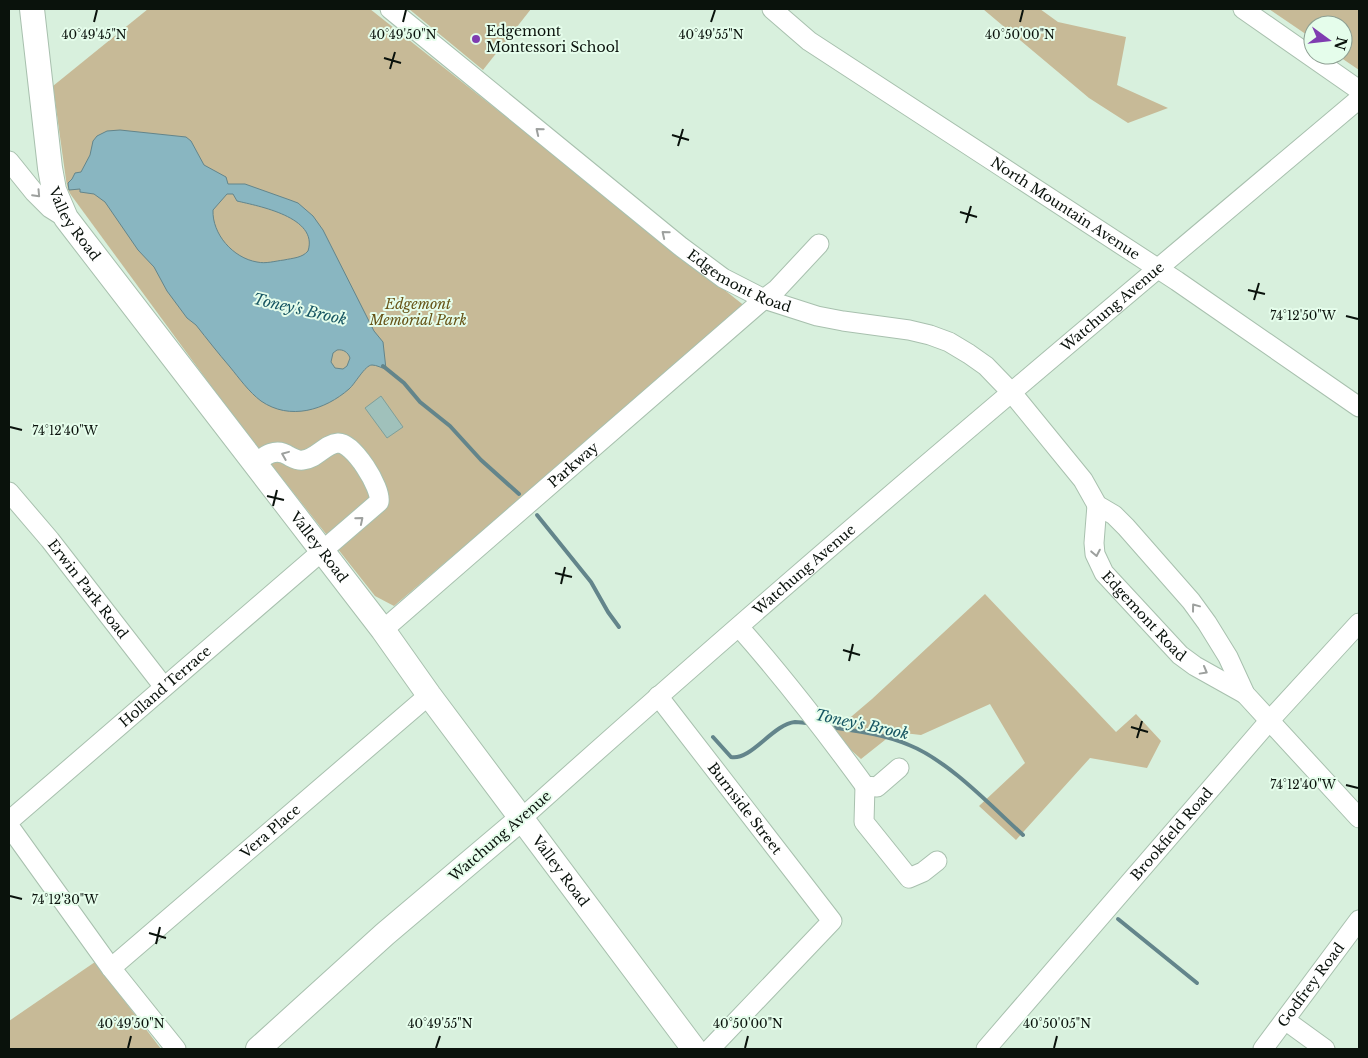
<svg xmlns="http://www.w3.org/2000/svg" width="1368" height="1058" font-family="'Libre Baskerville',serif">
  <rect width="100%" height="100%" fill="#d8f0dd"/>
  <g fill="#c7ba97">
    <path d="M148,9h222l376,298 -352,299 -19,-10 -139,-176 -165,-225 -3,-5 -2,-10 -13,-94z"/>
    <path d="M409,9h122l-48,61z"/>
    <path d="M983,9h57l18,13 68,15 -9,48 51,23 -40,15 -39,-25z"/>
    <path d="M1269,9h90v61l-22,-15h6v-30h-30v14z"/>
    <path d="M985,594l131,138 20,-18 25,27 -14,27 -57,-10 -74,82 -37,-34 46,-43 -35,-59 -69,31 -26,-3 -34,27 -29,-26 40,-34z"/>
    <path d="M95,962l66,87h-152v-28z"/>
  </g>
  <path fill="#89b6c1" stroke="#63858b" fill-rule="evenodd" d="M120,130l66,7 5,4 13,24 22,12 2,7h17l45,16 8,3 15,13 10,14 51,101 9,11 3,27c-5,-1 -9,-4 -14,-4 -7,0 -17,19 -23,24 -24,21 -59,32 -88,12 -12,-9 -22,-23 -31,-34 -12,-14 -23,-28 -34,-42l-9,-7 -20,-27 -13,-24 -16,-17 -33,-48 -11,-8 -14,-2v-3l-11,1 -1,-7 4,-4 3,-6 6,-1 9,-17 3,-14 4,-5 10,-5zM227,194h6l4,7c21,5 82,16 71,50 -6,7 -15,7 -24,9 -9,1 -18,4 -27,2 -24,-4 -45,-28 -44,-52zM337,350c6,-1 11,2 13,8l-3,8 -4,3 -8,-1 -4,-6 2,-9z"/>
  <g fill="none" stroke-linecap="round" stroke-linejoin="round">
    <g stroke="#63858b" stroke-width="4">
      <path d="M383,366l21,17 16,19 30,24 31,34 38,34"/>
      <path d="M537,515l54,67 17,30 11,15"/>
      <path d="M830,727c27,4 54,7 79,18 40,16 82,61 114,90"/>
      <path d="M713,737l18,20c20,4 42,-33 64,-35 5,0 11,1 16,2"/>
      <path d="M1118,919l79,64"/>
    </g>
  </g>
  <path fill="#a0c1bb" stroke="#7f9f99" d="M381,396l22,31 -16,11 -22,-30z"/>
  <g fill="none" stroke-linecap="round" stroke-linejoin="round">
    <defs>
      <g id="minor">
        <path id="s1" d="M390,9l290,237 43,32 41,21 53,17 26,5 66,9 21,5 19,7 20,12 17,12 26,27 71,87 14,25 17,10 12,12 65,74 16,22 21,34 17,37 114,124"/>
        <path id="s2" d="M772,9l37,32 368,240 182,126"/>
        <path d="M1243,9l116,81"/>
        <path d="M9,161l25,31 16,16 16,10"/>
        <path id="s3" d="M9,492l41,48 114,147"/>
        <path id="s4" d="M1097,505l-3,38 1,11 9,19 76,82 15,11 50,28"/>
        <path d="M739,627c45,51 86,104 126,159l12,1 22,-19"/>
        <path id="s5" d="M383,630l381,-331 13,-10 42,-45"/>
        <path id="s6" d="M658,696l174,225 -122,128"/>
        <path d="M865,786l-1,36 45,56 14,-6 14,-11"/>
        <path id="s7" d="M522,818c273,-246 556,-482 837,-719"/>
        <path id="s8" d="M9,821l370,-319c3,-14 -26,-60 -41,-59 -13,1 -22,16 -35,17 -5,1 -10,-2 -14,-4 -13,-9 -24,-1 -34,8"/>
        <path d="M9,826l102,142 65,81"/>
        <path id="s9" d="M111,968l318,-273"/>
        <path d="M1285,1020l40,29"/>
        <path id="s10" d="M986,1049l284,-329 89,-97"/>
        <path id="s11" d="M1263,1049l96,-129"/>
      </g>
      <g id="major">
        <path id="s12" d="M32,9l18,159 4,22 12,28 317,412 46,65 265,354"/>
        <path d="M258,1049l127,-115 137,-116"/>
      </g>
    </defs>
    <use href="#minor" stroke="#a8c0ae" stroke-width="21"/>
    <use href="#major" stroke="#a8c0ae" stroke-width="26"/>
    <use href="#minor" stroke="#fff" stroke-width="19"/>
    <use href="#major" stroke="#fff" stroke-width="24"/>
  </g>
  <defs><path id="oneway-chevron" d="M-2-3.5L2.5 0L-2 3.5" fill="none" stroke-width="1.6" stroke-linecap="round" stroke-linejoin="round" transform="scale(1.25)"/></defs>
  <g stroke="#9da09e">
    <use href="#oneway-chevron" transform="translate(539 131) rotate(-141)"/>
    <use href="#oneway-chevron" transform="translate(37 194) rotate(47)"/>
    <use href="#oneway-chevron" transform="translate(665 234) rotate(-141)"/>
    <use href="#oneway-chevron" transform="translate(285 455) rotate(-158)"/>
    <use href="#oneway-chevron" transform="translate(360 520) rotate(-40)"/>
    <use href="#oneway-chevron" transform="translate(1096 553) rotate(79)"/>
    <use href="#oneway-chevron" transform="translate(1195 607) rotate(-127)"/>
    <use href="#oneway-chevron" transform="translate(1204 671) rotate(29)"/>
  </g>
  <path fill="none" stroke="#0a120c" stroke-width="2" d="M94,22l3,-12M403,22l3,-12M711,22l4,-12M1020,22l3,-12M384,58l17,5M390,69l5,-17M672,135l17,5M678,146l5,-17M960,212l17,5M966,223l5,-17M1248,290l17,4M1254,300l5,-17M1346,316l12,3M10,427l12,3M267,496l17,4M273,506l4,-16M555,573l17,4M561,584l4,-17M843,650l17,5M849,661l4,-17M1131,727l17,5M1137,738l5,-17M1346,785l12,3M10,896l12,3M149,933l17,5M156,944l4,-17M128,1048l3,-12M436,1048l4,-12M745,1048l3,-12M1054,1048l3,-12"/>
  <circle fill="#7f3cb0" stroke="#e5fdeb" stroke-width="2" cx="476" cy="39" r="5"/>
  <g text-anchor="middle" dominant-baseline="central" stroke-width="4" stroke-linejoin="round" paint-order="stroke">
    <g font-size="14" fill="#0a120c" stroke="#e5fdeb" text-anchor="start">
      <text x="486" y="31">Edgemont<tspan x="486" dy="16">Montessori School</tspan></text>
    </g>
    <g font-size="14" fill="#0a120c" stroke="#e5fdeb">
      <text stroke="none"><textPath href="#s2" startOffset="355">North Mountain Avenue</textPath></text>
      <text stroke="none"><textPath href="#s12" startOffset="222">Valley Road</textPath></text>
      <text stroke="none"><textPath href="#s1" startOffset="444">Edgemont Road</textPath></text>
      <text stroke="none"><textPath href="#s7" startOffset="781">Watchung Avenue</textPath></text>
      <text stroke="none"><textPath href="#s5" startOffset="252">Parkway</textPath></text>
      <text stroke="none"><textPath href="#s12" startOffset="628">Valley Road</textPath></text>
      <text stroke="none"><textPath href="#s7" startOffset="376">Watchung Avenue</textPath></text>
      <text stroke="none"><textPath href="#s3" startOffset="125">Erwin Park Road</textPath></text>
      <text stroke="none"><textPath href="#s4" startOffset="129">Edgemont Road</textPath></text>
      <text stroke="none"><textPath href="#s8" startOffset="206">Holland Terrace</textPath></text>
      <text stroke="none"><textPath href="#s6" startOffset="142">Burnside Street</textPath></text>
      <text stroke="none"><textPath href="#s9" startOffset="210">Vera Place</textPath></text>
      <text stroke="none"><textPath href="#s10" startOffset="284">Brookfield Road</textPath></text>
      <text transform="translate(500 836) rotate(-41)">Watchung Avenue</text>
      <text stroke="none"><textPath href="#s12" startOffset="1032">Valley Road</textPath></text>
      <text stroke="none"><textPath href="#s11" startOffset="80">Godfrey Road</textPath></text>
    </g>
    <g font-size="14" font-style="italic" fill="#665316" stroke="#e5fdeb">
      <text x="418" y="304">Edgemont<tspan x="418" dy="16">Memorial Park</tspan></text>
    </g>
    <g font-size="15" font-style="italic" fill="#165562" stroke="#e5fdeb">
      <text transform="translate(300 309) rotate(13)">Toney's Brook</text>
      <text transform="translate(862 724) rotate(12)">Toney's Brook</text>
    </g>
  </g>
  <g font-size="12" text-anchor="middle" fill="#0a120c" stroke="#e5fdeb" stroke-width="4" stroke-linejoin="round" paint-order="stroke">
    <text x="94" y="39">40°49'45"N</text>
    <text x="403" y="39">40°49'50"N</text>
    <text x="711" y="39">40°49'55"N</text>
    <text x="1020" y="39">40°50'00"N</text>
    <text x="1303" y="320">74°12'50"W</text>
    <text x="65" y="435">74°12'40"W</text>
    <text x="1303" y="789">74°12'40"W</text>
    <text x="65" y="904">74°12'30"W</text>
    <text x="131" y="1028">40°49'50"N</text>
    <text x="440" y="1028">40°49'55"N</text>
    <text x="748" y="1028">40°50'00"N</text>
    <text x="1057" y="1028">40°50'05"N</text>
  </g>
  <rect width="1368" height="1058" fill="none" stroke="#0a120c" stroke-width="20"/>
  <g transform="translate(1328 40) rotate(105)"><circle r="24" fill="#e5fdeb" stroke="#8d9f92"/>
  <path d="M0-4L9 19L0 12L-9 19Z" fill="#7f3cb0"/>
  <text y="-8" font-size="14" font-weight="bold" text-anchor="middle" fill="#0a120c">N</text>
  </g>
</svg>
